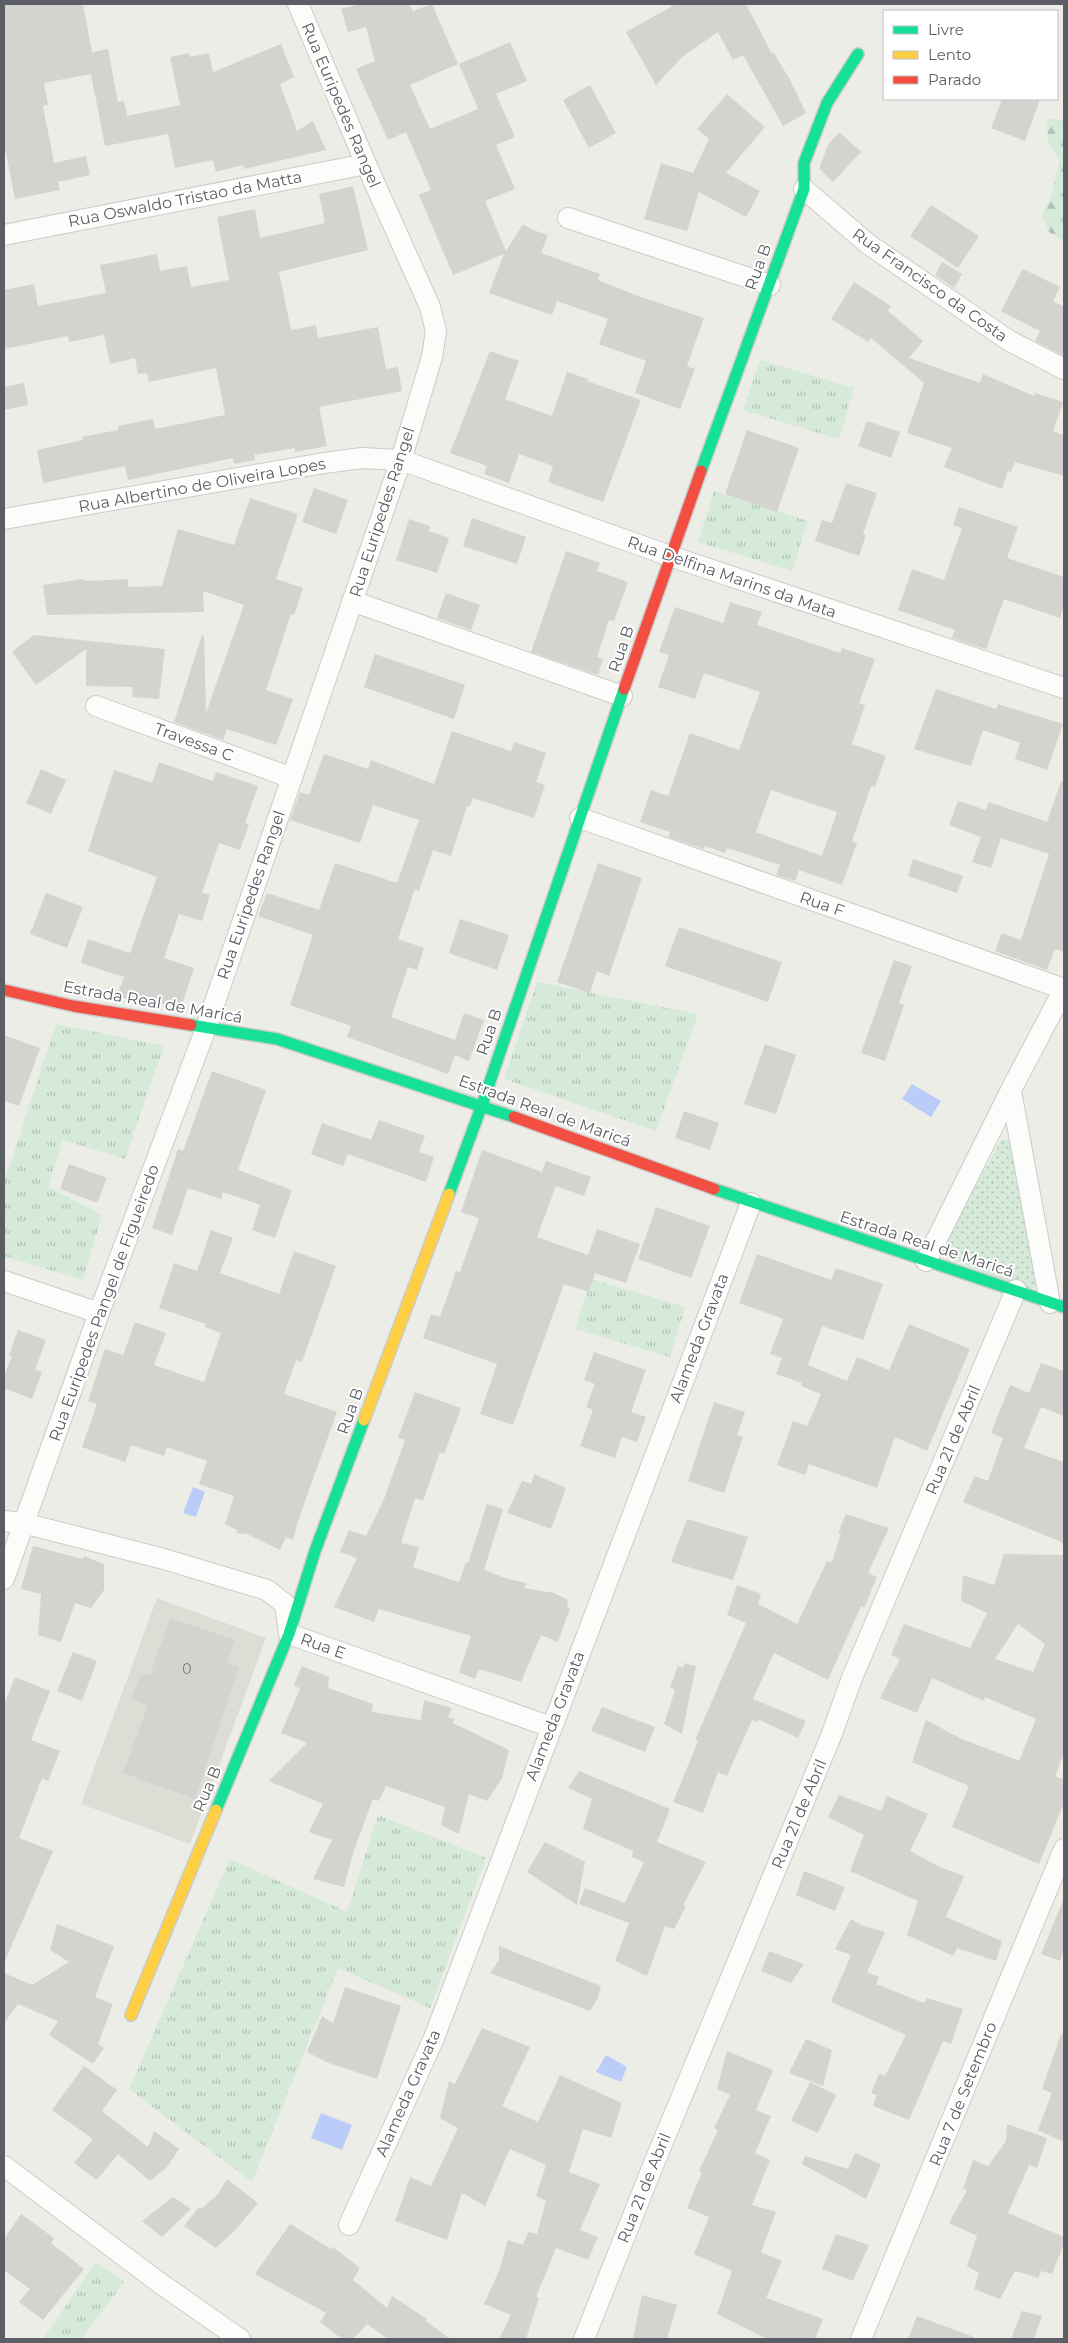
<svg xmlns="http://www.w3.org/2000/svg" width="1068" height="2343" font-family="Montserrat,sans-serif">
  <defs>
    <pattern id="grass-tufts" width="24" height="20" patternUnits="userSpaceOnUse" patternTransform="scale(1.25)"><rect width="24" height="20" fill="#d5ead8"/><path d="M3 7l-1-3M5 7V3M7 7l1-3M15 17l-1-3M17 17v-4M19 17l1-3" fill="none" stroke="#b0c1b3"/></pattern>
    <pattern id="forest-firs" width="22" height="20" patternUnits="userSpaceOnUse" patternTransform="scale(1.25)"><rect width="22" height="20" fill="#d5ead8"/><path d="M5 1l3.5 6h-7zM16 11l3.5 6h-7z" fill="#b0c1b3"/></pattern>
    <pattern id="park-dots" width="8" height="8" patternUnits="userSpaceOnUse" patternTransform="scale(1.25)"><rect width="8" height="8" fill="#d5ead8"/><path d="M2 2h.1M6 6h.1" fill="none" stroke="#b0c1b3" stroke-width="1.8" stroke-linecap="round"/></pattern>
  </defs>
  <rect width="100%" height="100%" fill="#edede7"/>
  <path fill="#ddddd5" d="M157,1598l109,40 -76,206 -109,-40z"/>
  <g fill="url(#grass-tufts)">
    <path d="M760,360l94,28 -15,51 -96,-29z"/>
    <path d="M714,491l94,30 -16,50 -94,-29z"/>
    <path d="M537,982l161,32 -42,117 -152,-52z"/>
    <path d="M56,1024l108,22 -39,113 -62,-19 -15,47 54,28 -19,65 -79,-24v-73z"/>
    <path d="M591,1279l94,28 -15,50 -95,-28z"/>
    <path d="M378,1815l108,43 -56,150 -92,-40 -86,214 -123,-93 101,-230 117,53z"/>
    <path d="M96,2262l28,20 -43,57h-38z"/>
  </g>
  <path fill="url(#forest-firs)" d="M1047,118l17,3v120l-15,-9 -7,-18 9,-18 9,-36 -12,-17z"/>
  <path fill="url(#park-dots)" d="M1001,1140h7l6,6 23,137 -5,7 -90,-34v-8z"/>
  <g fill="#bbccf8">
    <path d="M912,1084l29,17 -10,16 -29,-18z"/>
    <path d="M193,1487l12,5 -9,25 -13,-4z"/>
    <path d="M606,2055l21,12 -6,15 -25,-10z"/>
    <path d="M321,2113l31,12 -10,25 -31,-12z"/>
  </g>
  <g fill="#d3d4d0" fill-rule="evenodd">
    <path d="M4,4h79l9,48 16,-3 10,53 6,-1 3,15 53,-11 -10,-48 19,-4 1,4 19,-4 4,19 68,-28 13,33 -14,7 17,47 16,-10 13,29 -82,19 -1,-4 -27,7 -3,-12 -38,8 -7,-34 -63,12 -14,-72 -47,9 4,22 -5,1 11,57 32,-7 4,19 -32,7 2,8 -45,9 -11,-56z"/>
    <path d="M360,4h49l4,7 19,-7 26,60 -48,21 20,44 48,-20 -19,-45 51,-22 17,39 -31,13 19,43 -19,8 19,44 -30,12 21,50 17,-27 10,6 15,5 -7,18 59,21 -2,6 37,15 69,23 -17,48 8,3 -15,40 -45,-16 11,-32 -47,-17 9,-25 -51,-18 -5,14 -63,-22 15,-39 -51,21 -34,-80 12,-5 -25,-58 -18,8 -32,-71 19,-8 -9,-34 -18,5 -7,-23z"/>
    <path d="M676,4h70l26,50 2,-1 16,27 16,33 -23,13 -40,-71 -10,5 -15,-28 -36,25 -26,28 -30,-53z"/>
    <path d="M590,85l26,48 -27,15 -26,-48z"/>
    <path d="M727,94l38,33 -39,46 34,18 -14,26 -47,-25 -12,39 -43,-12 17,-56 32,10 16,-34 -12,-10z"/>
    <path d="M1002,99h38l-15,42 -34,-13z"/>
    <path d="M839,132l22,20 -28,30 -13,-13v-3l8,-21z"/>
    <path d="M353,186l15,64 -89,22 12,58 25,-5 2,13 60,-11 8,42 12,-2 4,24 -83,16 8,39 -32,6v-4l-41,7 1,5 -21,4 -1,-6 -105,22 -3,-14 -82,17 -6,-33 46,-10 -1,-3 36,-7v-4l35,-7 2,10 70,-14 -9,-47 -67,14 -2,-9 -9,1 -3,-16 -25,6 -6,-29 -35,7 -1,-6 -64,13v-59l30,-6 4,22 68,-13 -6,-28 57,-11 3,17 27,-5 4,21 38,-7 -12,-63 38,-8 5,29 65,-15 -6,-29z"/>
    <path d="M931,205l48,31 -21,32 -48,-32z"/>
    <path d="M942,262l20,12 -8,14 -19,-13z"/>
    <path d="M1023,269l37,18 -7,14 11,6v49l-29,-15 5,-10 -39,-20z"/>
    <path d="M854,282l37,24 -3,5 35,30 -14,17 71,25 3,-9 51,22 1,-3 28,9 -10,29 11,4v41l-49,-14 -4,10 -3,-1 -6,18 -58,-22 8,-19 -45,-15 17,-50 -53,-45 -3,4 -37,-23z"/>
    <path d="M490,351l29,10 -14,38 47,17 15,-44 21,7 -1,2 54,19 -38,102 -55,-20 5,-16 -34,-12 -10,29 -25,-9 3,-8 -37,-13z"/>
    <path d="M24,383l4,22 -24,5v-23z"/>
    <path d="M867,421l33,11 -9,26 -33,-12z"/>
    <path d="M747,430l52,18 -22,64 -52,-18z"/>
    <path d="M846,483l31,10 -14,41 3,1 -7,21 -44,-15 7,-21 10,3z"/>
    <path d="M314,488l34,12 -12,34 -34,-12z"/>
    <path d="M250,498l48,16 -22,65 27,9 -9,27 -3,-1 -25,76 27,9 -17,46 -49,-16 -4,11 -49,-18 28,-87 2,1 2,77 38,-108 -41,-14 1,21 -157,3 -4,-30 41,-6 1,2 43,-2v8l34,-1 16,-57 56,16z"/>
    <path d="M959,507l59,20 -11,31 57,19v29l-4,12 -56,-19 -18,50 -34,-11 3,-8 -57,-20 14,-41 32,11 18,-52 -9,-3z"/>
    <path d="M472,518l54,19 -9,27 -54,-18z"/>
    <path d="M409,519l21,7 -1,5 20,7 -12,35 -41,-13z"/>
    <path d="M566,551l34,12 -3,8 31,11 -14,39 -5,-1 -12,37 6,2 -5,16 -67,-23z"/>
    <path d="M446,593l34,12 -9,25 -34,-12z"/>
    <path d="M730,602l32,10 -5,13 83,28 2,-5 33,11 -16,44 6,2 -13,39 34,12 -11,31 -4,-1 -19,55 5,2 -15,42 -43,-15 -4,11 -19,-6 4,-10 -53,-17 -2,5 -20,-7 -1,3 -36,-12 2,-5 -30,-10 11,-32 17,6 22,-63 49,17 21,-58 -56,-19 -9,26 -37,-12 11,-32 -10,-3 16,-45 48,16zM771,790l66,22 -15,44 -66,-24z"/>
    <path d="M34,635l131,14 -6,50 -27,-2 1,-10 -47,-1v-37l-50,36 -24,-33z"/>
    <path d="M375,654l90,31 -11,34 -90,-32z"/>
    <path d="M936,689l60,20 2,-5 65,20 -16,46 -32,-11 5,-16 -37,-13 -12,36 -57,-17z"/>
    <path d="M452,731l59,20 3,-9 32,11 -10,29 9,3 -11,33 -61,-20 -4,9 -2,-1 -16,50 -18,-6 -14,41 -4,-2 -17,50 26,9 -7,22 -9,-3 -17,50 64,23 9,-27 20,7 -15,41 -14,-6 -7,19 -101,-37 4,-11 -61,-21 23,-70 -55,-19 9,-23 52,17 16,-47 62,20 22,-63 -46,-15 -13,38 -70,-23 10,-28 9,3 15,-41 44,15 3,-9 63,24z"/>
    <path d="M159,762l54,19 3,-9 42,14 -13,37 4,1 -9,26 -21,-7 -17,50 8,2 -8,26 -23,-7 -15,44 30,10 -13,39 -64,-10 7,-20 -43,-14 7,-24 42,14 27,-76 -69,-26 26,-81 38,13z"/>
    <path d="M41,769l25,11 -15,34 -25,-11z"/>
    <path d="M1061,781h3v171l-9,-3 -8,21 -52,-19 7,-18 19,7 28,-86 -48,-16 -10,30 -19,-6 9,-25 -32,-12 9,-24 28,9 3,-8 58,20z"/>
    <path d="M913,859l50,17 -6,17 -49,-17z"/>
    <path d="M598,863l44,15 -33,98 -12,-5 -7,22 -33,-11z"/>
    <path d="M46,893l37,14 -16,41 -37,-14z"/>
    <path d="M460,919l49,16 -12,35 -48,-17z"/>
    <path d="M679,927l103,35 -14,40 -103,-36z"/>
    <path d="M894,960l18,6 -13,37 5,2 -19,56 -24,-8z"/>
    <path d="M4,1035l36,13 -21,58 -15,-5z"/>
    <path d="M765,1044l31,11 -20,59 -32,-10z"/>
    <path d="M212,1071l54,19 -28,80 54,20 -17,48 -23,-8 8,-25 -37,-13 -2,7 -33,-11 -16,47 -20,-7 26,-79 5,2z"/>
    <path d="M684,1111l35,12 -9,27 -35,-12z"/>
    <path d="M379,1120l46,16 -6,16 15,5 -8,25 -78,-28 -5,12 -32,-12 11,-31 49,17z"/>
    <path d="M482,1150l60,22 4,-11 45,16 -7,19 -28,-10 -19,51 51,18 9,-26 43,15 -14,39 -31,-10 -6,19 -25,-8 -51,141 -33,-11 17,-50 -74,-26 8,-24 9,3 16,-46 4,1 19,-54 -18,-6z"/>
    <path d="M69,1164l38,14 -10,25 -37,-14z"/>
    <path d="M656,1207l54,19 -19,52 -53,-19z"/>
    <path d="M211,1230l22,8 -13,35 59,21 15,-43 42,15 -34,96 -6,-2 -12,34 53,18 -39,109 -5,19 -7,-3 -6,13 -33,-16 -11,-1 1,-3 -12,-6 9,-28 -35,-12 8,-23 -40,-14 -3,9 -33,-11 -6,17 -43,-15 15,-43 -9,-3 17,-52 18,6 12,-33 31,11 -12,32 50,17 17,-49 -16,-6 1,-3 -47,-16 15,-45 23,8z"/>
    <path d="M757,1254l74,26 5,-12 47,16 -20,56 -41,-14 -14,39 39,16 10,-24 32,13 20,-46 61,25 -43,102 -32,-14 -18,51 -68,-24 -4,11 -28,-10 16,-44 14,5 14,-32 -20,-8 1,-3 -26,-9 6,-16 -12,-4 13,-35 -44,-16z"/>
    <path d="M18,1330l28,10 -11,30 7,2 -10,27 -28,-11v-12l8,-20 -3,-1z"/>
    <path d="M594,1352l52,18 -15,42 15,5 -9,25 -15,-5 -7,21 -35,-12 13,-36 -7,-3 9,-23 -11,-4z"/>
    <path d="M1041,1363l23,8v45l-23,-9 -17,41 40,14v81l-101,-41 12,-26 13,5 15,-43 -12,-5 19,-48 19,8z"/>
    <path d="M415,1392l46,16 -17,46 -4,-2 -17,49 -8,-3 -14,45 18,4 -6,20 46,15 7,-20 2,1 19,-59 16,5 -19,61 24,9 18,4 -2,5 30,5 14,7 -1,7 3,1 -12,34 -17,-7 -20,47 -42,-13 -4,10 -16,-7 12,-36 -92,-27 -5,13 -40,-15 23,-49 -17,-6 9,-22 17,6 18,-37 21,-59 -7,-2z"/>
    <path d="M714,1402l31,10 -8,23 6,2 -19,56 -36,-12z"/>
    <path d="M534,1474l32,14 -15,41 -44,-16 15,-32 9,3z"/>
    <path d="M846,1514l43,14 -21,45 9,4 -13,31 -3,-2 -33,74 -54,-27 -21,46 53,22 -8,17 -40,-19 -1,3 -5,-2 -25,56 -9,-4 -15,41 -30,-11 25,-61 -3,-1 51,-117 -19,-8 10,-30 24,9 -3,10 39,20 30,-63 5,1 9,-29h-3z"/>
    <path d="M687,1519l61,18 -15,43 -62,-18z"/>
    <path d="M33,1546l50,13 1,-3 20,8v26l-13,18 -16,-5 -14,39 -23,-7 3,-41 -20,-5z"/>
    <path d="M1004,1554l60,1v198l-9,23 9,4v23l-25,61 -87,-37 17,-41 -57,-24 14,-42 36,19 57,22 17,-42 -51,-22 -1,4 -52,-23 -15,35 -37,-15 20,-39 -9,-4 13,-31 66,24 17,-35 -26,-12 2,-26 31,10zM1018,1624l27,20 -12,28 -38,-13z"/>
    <path d="M170,1618l65,22 -8,23 12,4 -44,132 -72,-26 25,-68 -17,-6 9,-24h10z"/>
    <path d="M73,1652l24,9 -15,40 -25,-10z"/>
    <path d="M684,1663l12,3 -14,68 -18,-10 11,-34 -5,-3 8,-21 5,2z"/>
    <path d="M302,1666l27,11 -1,11 45,16 -1,8 49,8 3,-20 28,8 -4,9 6,2 -1,4 56,27 -7,28 -15,23 -18,-7 -10,40 -18,-9 4,-18 -59,-21 -7,15 -6,-2 -19,51 -10,37 -31,-8 19,-39 -23,-8 14,-28 -54,-23 38,-38 -26,-10 19,-44 -6,-4z"/>
    <path d="M15,1677l35,14 -19,49 29,11 -12,30 -6,-3 -23,60 34,13 -49,112v-258z"/>
    <path d="M602,1707l53,20 -10,25 -54,-21z"/>
    <path d="M579,1771l91,38 -13,33 49,20 -23,43 3,1 -12,23 -9,-3 -18,50 -32,-15 14,-38 -50,-19 6,-16 40,15 19,-41 -12,-5 1,-6 -50,-22 9,-30 -24,-11z"/>
    <path d="M839,1795l42,16 6,-15 41,18 -18,37 30,16 24,9 -18,41 56,24 -6,20 -39,-13 -4,8 -46,-21 11,-34 -68,-30 14,-36 -36,-18z"/>
    <path d="M545,1842l40,20 -8,43 -50,-33z"/>
    <path d="M804,1871l41,16 -10,24 -39,-16z"/>
    <path d="M1064,1898v52l-4,11 -19,-7z"/>
    <path d="M851,1919l10,6 24,7 -18,40 12,5 -3,7 48,19 3,-5 36,11 -12,35 -8,-3 -34,79 -36,-14 4,-11 -6,-2 8,-19 6,2 21,-41 -75,-33 20,-47 -16,-6z"/>
    <path d="M57,1924l57,22 -19,51 18,7 -15,40 6,4 -11,16 -44,-29 9,-14 -40,-17 -14,19v-50l28,12 37,-23 -19,-12z"/>
    <path d="M499,1946l102,40 -3,12 -8,13 -100,-38 9,-13z"/>
    <path d="M769,1951l35,13 -13,19 -30,-12z"/>
    <path d="M345,1987l56,19 -24,73 -48,-16 -22,-11 15,-36 11,7z"/>
    <path d="M482,2028l48,19 -28,59 36,16 22,-47 62,28 -11,35 -28,-9 -14,43 31,12 -20,46 18,7 -10,23 -32,-12 -20,49 3,1 -13,41h-27l12,-24 -27,-11 15,-33 9,-31 15,5 5,-13 9,2 9,-33 -10,-5 10,-31 -36,-16 -25,57 -23,-13 -15,47 -52,-19 15,-44 21,9 27,-58 -18,-10 9,-37 6,3z"/>
    <path d="M1061,2034l3,1v107l-26,-12 14,-37 -10,-4z"/>
    <path d="M806,2039l26,11 -9,36 -34,-13z"/>
    <path d="M727,2051l46,19 -17,40 15,6 -16,37 15,7 -18,45 24,7 -15,40 21,9 -16,37 57,21 -8,20h-48l-50,-25 15,-43 -38,-17 15,-37 -22,-9 15,-36 -3,-1 19,-41 -4,-2 16,-33 -13,-6z"/>
    <path d="M84,2066l33,24 -15,21 46,36 6,-16 25,18 -12,18 -17,14 -32,-27 -21,26 -23,-17 19,-24 -41,-29z"/>
    <path d="M810,2082l26,13 -18,38 -27,-12z"/>
    <path d="M1007,2124l40,14 -10,30 -8,-3 -21,48 56,24v6l-12,31 -11,-3 -3,7 -23,-7 -15,28 -26,-10 5,-16 -12,-7 10,-30 -28,-13 18,-33 -4,-1 10,-29 15,6 18,-25z"/>
    <path d="M855,2153l26,11 -15,35 -64,-35 3,-8 43,13z"/>
    <path d="M227,2179l31,24 -22,26 -20,19 -32,-22 15,-19 2,2 17,-15z"/>
    <path d="M173,2197l18,12 -29,28 -20,-16z"/>
    <path d="M21,2214l33,24 -3,5 33,26 -41,51 -24,-18 11,-13 -26,-19v-31z"/>
    <path d="M290,2224l41,25 2,-2 27,21 -7,12 34,28 5,-12 35,23 -1,2 24,18h-62l-21,-15 -14,15h-11l-22,-17 6,-9 -71,-39z"/>
    <path d="M836,2234l33,11 -16,36 -31,-12z"/>
    <path d="M642,2295l35,10 -10,34h-34z"/>
    <path d="M1022,2311l20,5 -8,23h-23z"/>
    <path d="M917,2316l57,21v2h-66z"/>
  </g>
  <g fill="none" stroke-linecap="round" stroke-linejoin="round">
    <defs>
      <g id="street">
        <path d="M804,189l64,55 140,96 56,29"/>
        <path d="M568,218l202,67"/>
        <path d="M4,235l362,-71"/>
        <path d="M4,519l320,-56 38,-5 39,2 269,96 394,132"/>
        <path d="M352,601l270,95"/>
        <path d="M96,706l196,72"/>
        <path d="M580,818l484,171"/>
        <path d="M1011,1091l39,212"/>
        <path d="M926,1261l88,-177 50,-95"/>
        <path d="M4,1281l95,32"/>
        <path d="M4,1521l19,2 141,36 103,31 18,14 4,30 262,93"/>
        <path d="M4,1579l95,-266 107,-285 195,-568 31,-103 4,-26 -6,-24 -64,-143 -68,-160"/>
        <path d="M4,2166l153,115 83,58"/>
        <path d="M349,2225l85,-187 317,-835"/>
        <path d="M584,2339l66,-166 181,-437 21,-58 164,-388"/>
        <path d="M861,2339l203,-490"/>
      </g>
      <g id="fast">
        <path d="M701,471l103,-282v-26l23,-60 31,-49"/>
        <path d="M191,1025l86,14 237,78"/>
        <path d="M714,1189l350,118"/>
        <path d="M449,1194l33,-89 142,-416"/>
        <path d="M216,1810l73,-176 26,-83 49,-131"/>
      </g>
      <g id="slow">
        <path d="M364,1420l85,-226"/>
        <path d="M131,2015l85,-205"/>
      </g>
      <g id="jam">
        <path d="M624,689l77,-218"/>
        <path d="M4,990l69,16 118,19"/>
        <path d="M514,1117l200,72"/>
      </g>
    </defs>
    <use href="#street" stroke="#cbcbca" stroke-width="22"/>
    <use href="#fast" stroke="#cbcbcb" stroke-width="14"/>
    <use href="#slow" stroke="#cbcbcb" stroke-width="14"/>
    <use href="#jam" stroke="#cbcbcb" stroke-width="14"/>
    <use href="#street" stroke="#fcfcfb" stroke-width="20"/>
    <use href="#fast" stroke="#16e098" stroke-width="11"/>
    <use href="#slow" stroke="#ffcf43" stroke-width="11"/>
    <use href="#jam" stroke="#f24e42" stroke-width="11"/>
  </g>
  <g text-anchor="middle" dominant-baseline="central" stroke-width="4" stroke-linejoin="round" paint-order="stroke">
    <g font-size="14" fill="#7b7d82">
      <text x="187" y="1669">0</text>
    </g>
    <g font-size="16" fill="#5c5e66" stroke="#fff">
      <text transform="translate(341 105) rotate(67)">Rua Euripedes Rangel</text>
      <text transform="translate(185 199) rotate(-11)">Rua Oswaldo Tristao da Matta</text>
      <text transform="translate(758 267) rotate(-70)">Rua B</text>
      <text transform="translate(930 285) rotate(35)">Rua Francisco da Costa</text>
      <text transform="translate(202 485) rotate(-10)">Rua Albertino de Oliveira Lopes</text>
      <text transform="translate(382 512) rotate(-72)">Rua Euripedes Rangel</text>
      <text transform="translate(732 577) rotate(19)">Rua Delfina Marins da Mata</text>
      <text transform="translate(621 649) rotate(-71)">Rua B</text>
      <text transform="translate(194 742) rotate(20)">Travessa C</text>
      <text transform="translate(251 895) rotate(-71)">Rua Euripedes Rangel</text>
      <text transform="translate(822 904) rotate(19)">Rua F</text>
      <text transform="translate(153 1002) rotate(10)">Estrada Real de Maricá</text>
      <text transform="translate(489 1032) rotate(-71)">Rua B</text>
      <text transform="translate(545 1111) rotate(20)">Estrada Real de Maricá</text>
      <text transform="translate(927 1244) rotate(18)">Estrada Real de Maricá</text>
      <text transform="translate(104 1303) rotate(-70)">Rua Euripedes Pangel de Figueiredo</text>
      <text transform="translate(699 1338) rotate(-69)">Alameda Gravata</text>
      <text transform="translate(350 1411) rotate(-70)">Rua B</text>
      <text transform="translate(953 1440) rotate(-67)">Rua 21 de Abril</text>
      <text transform="translate(323 1646) rotate(20)">Rua E</text>
      <text transform="translate(555 1716) rotate(-69)">Alameda Gravata</text>
      <text transform="translate(207 1789) rotate(-67)">Rua B</text>
      <text transform="translate(799 1814) rotate(-67)">Rua 21 de Abril</text>
      <text transform="translate(408 2093) rotate(-66)">Alameda Gravata</text>
      <text transform="translate(963 2094) rotate(-68)">Rua 7 de Setembro</text>
      <text transform="translate(644 2188) rotate(-68)">Rua 21 de Abril</text>
    </g>
  </g>
  <rect width="1068" height="2343" fill="none" stroke="#5c5e66" stroke-width="10"/>
  <rect x="883" y="10" width="175" height="90" fill="#ffffff" stroke="#bebfc2"/>
  <rect x="893" y="26" width="25" height="8" fill="#16e098" stroke="#bebfc2"/>
  <text x="928" y="35" font-size="15" fill="#5c5e66">Livre</text>
  <rect x="893" y="51" width="25" height="8" fill="#ffcf43" stroke="#bebfc2"/>
  <text x="928" y="60" font-size="15" fill="#5c5e66">Lento</text>
  <rect x="893" y="76" width="25" height="8" fill="#f24e42" stroke="#bebfc2"/>
  <text x="928" y="85" font-size="15" fill="#5c5e66">Parado</text>
</svg>
